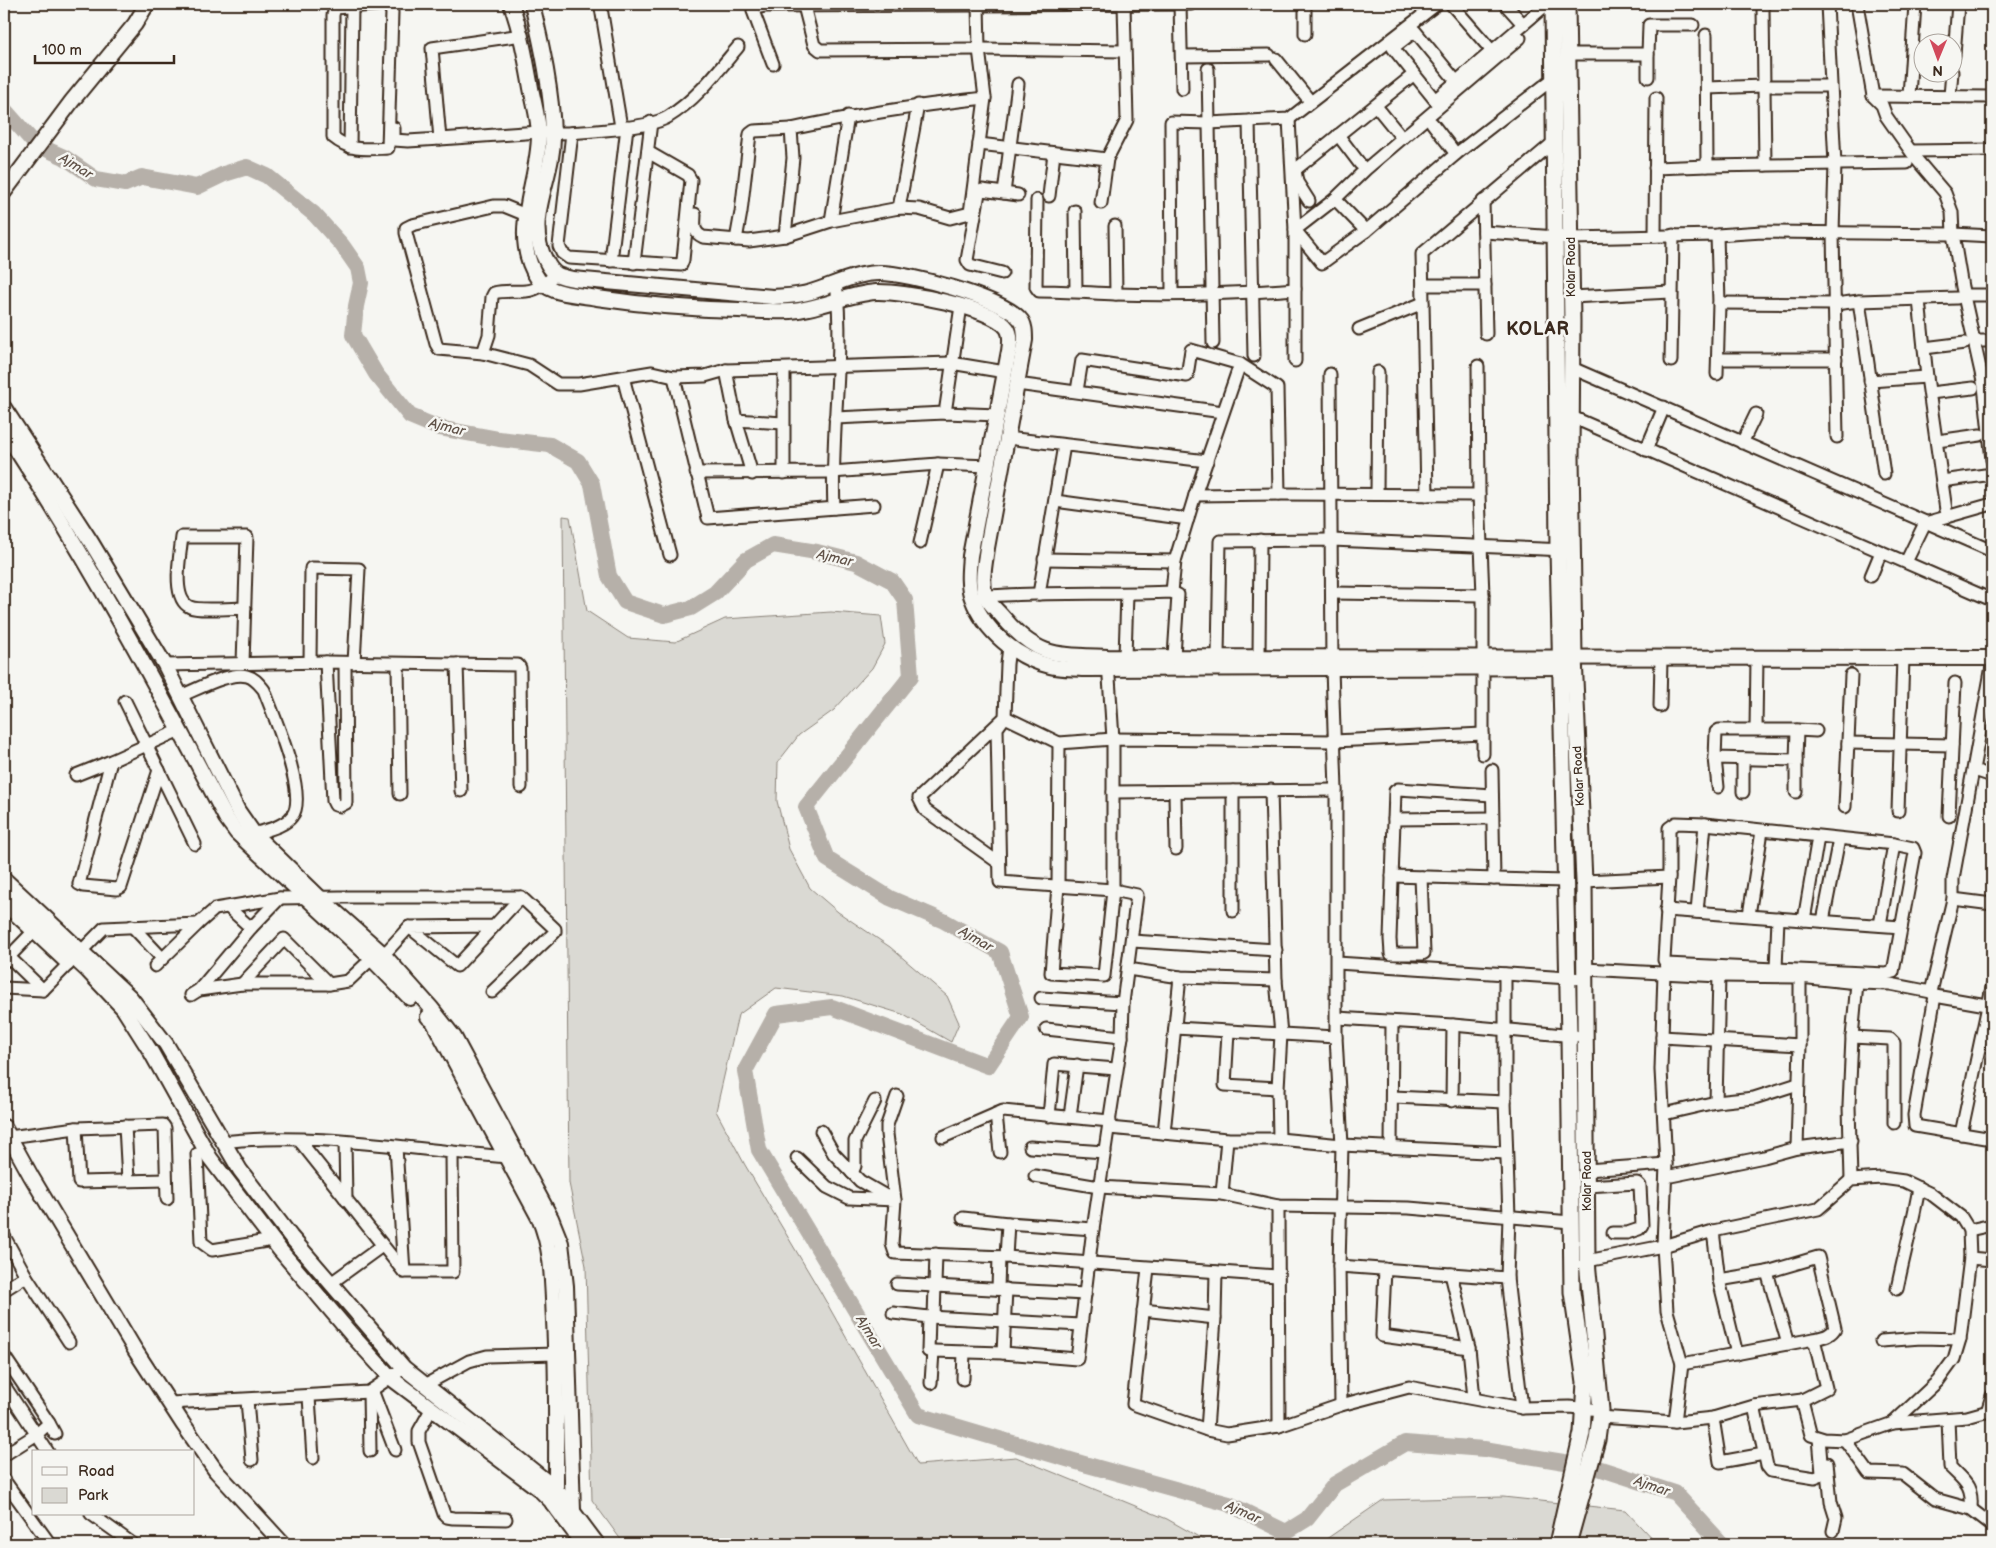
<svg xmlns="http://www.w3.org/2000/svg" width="1996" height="1548" font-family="'Balsamiq Sans',sans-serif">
  <rect width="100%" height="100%" fill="#f6f6f2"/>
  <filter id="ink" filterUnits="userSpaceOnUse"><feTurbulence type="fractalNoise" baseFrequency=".02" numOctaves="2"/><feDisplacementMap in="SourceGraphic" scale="10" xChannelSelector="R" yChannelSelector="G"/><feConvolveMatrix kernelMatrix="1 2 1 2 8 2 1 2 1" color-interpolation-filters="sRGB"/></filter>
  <g filter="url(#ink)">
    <g fill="#dad9d3" stroke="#8a8278">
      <path d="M563,516l7,1 17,94 41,27 47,4 50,-23 106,-7 50,4 4,28 -13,24 -38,42 -35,25 -21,27 -1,39 12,48 21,39 28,24 52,35 57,49 12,27 -8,19 -49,-28 -59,-18 -67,-8 -38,27 -22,96 29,54 75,126 98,174 98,-8 151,62 44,25h-587l-32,-44 -6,-234 -17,-83z"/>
      <path d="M1503,1497l122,13 32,34h-338l64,-44z"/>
    </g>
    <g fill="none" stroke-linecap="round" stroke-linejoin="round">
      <path stroke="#857a71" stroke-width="2.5" d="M1286,1532l3,12"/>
      <path stroke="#b6b0a9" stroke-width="16" d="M4,109l31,35 29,13 32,22 29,5 17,-7 55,10 27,-13 23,-7 20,9 47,38 28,31 16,23 3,15 -5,23 -3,29 23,39 34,42 29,12 60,11 51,6 28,16 14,23 17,92 16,26 39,13 27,-7 24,-15 31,-33 27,-15 44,7 39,10 36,19 13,19 6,76 -105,131 21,52 63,39 54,23 56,31 21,65 -33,49 -156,-59 -56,7 -31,57 14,79 159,265 166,49 145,40 57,28 21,-13 28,-35 70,-41 79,6 111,18 80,26 47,51"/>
      <defs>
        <g id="minor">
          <path d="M387,4l5,8 -4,136c-21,1 -37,4 -55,-11v-122l2,-7z"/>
          <path d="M1180,4l2,85"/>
          <path d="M1305,4v30"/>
          <path d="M1451,4l41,47"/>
          <path d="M1505,4l18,20"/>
          <path d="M1827,4l8,160 -2,69 4,204"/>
          <path d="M1857,4l16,92 9,9 4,11 31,44 28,33 7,19 1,22 9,53 22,99 8,74"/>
          <path d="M804,6l10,39 6,5 159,-1 145,2"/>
          <path d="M601,8l20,119"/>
          <path d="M1763,8l2,157"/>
          <path d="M522,35l-90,13 8,91 99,-7c23,3 110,-3 129,-15 28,-17 49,-45 70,-70"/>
          <path d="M1706,35l1,131"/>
          <path d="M1520,38l-154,131 -31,30 -40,31 27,33 44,-32 90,-77 98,-76"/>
          <path d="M1568,54h80l1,-29h44"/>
          <path d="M1954,55l4,-51"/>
          <path d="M1182,56l87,-1"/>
          <path d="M1276,59l34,42"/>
          <path d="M773,64l-20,-53 1,-3 11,-2 426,-2"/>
          <path d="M1208,69l5,274"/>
          <path d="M1648,77v-23"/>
          <path d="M1456,81l-41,-50 -22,17 42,52 112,-96"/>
          <path d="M1707,88l56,-2h67"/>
          <path d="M1873,96l119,1"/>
          <path d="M1909,96l6,-92"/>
          <path d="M1950,96l2,-24"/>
          <path d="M1376,106l22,27"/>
          <path d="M1289,119l6,111v131"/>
          <path d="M1249,121l5,235"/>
          <path d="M1432,123l24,31"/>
          <path d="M394,128v12l14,1 32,-2"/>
          <path d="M572,133l-13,113 3,7 7,5 112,7 2,-5 8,-80 -3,-5 -40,-23"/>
          <path d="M1338,135l22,29"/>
          <path d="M979,144l128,15"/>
          <path d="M350,147l2,-140"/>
          <path d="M1911,151l81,-1"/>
          <path d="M1655,168l52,-2 200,-3"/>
          <path d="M1004,193l14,-109"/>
          <path d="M1049,196l5,-43"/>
          <path d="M1335,199l31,32"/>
          <path d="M1037,200l-1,87 3,4c26,0 51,2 76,3 60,2 120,0 180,-5"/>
          <path d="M1309,201l-12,-19 -2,-12 118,-95"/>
          <path d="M1483,201l3,133"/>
          <path d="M1101,203l6,-44 20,-39 -3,-116"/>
          <path d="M899,208l19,-103"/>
          <path d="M1075,211l1,80"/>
          <path d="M695,214c0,10 -3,18 8,23l46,4 36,-5 46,-15 68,-13 20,1 31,9 20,-5 15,-115 -6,-49 -1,-45"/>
          <path d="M526,215l-22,-9h-10l-82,19 -6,3v5l30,111 3,5 44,4 46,12 29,19h21l73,-12 22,5 31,-1 21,-6 225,-7 54,9"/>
          <path d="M831,221l17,-105"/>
          <path d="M1115,226l1,68"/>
          <path d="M1484,232l87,6 146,-3 45,-3 191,2 39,2"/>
          <path d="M1717,235l2,68 -2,71"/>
          <path d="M785,236l8,-78 -2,-29c64,-14 129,-24 194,-31"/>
          <path d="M1655,236l1,-138"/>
          <path d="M736,240l5,-28 9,-78 4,-3 37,-2"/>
          <path d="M611,261l16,-134"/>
          <path d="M634,263l17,-141"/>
          <path d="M1002,273l-32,-8 -3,-5 12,-67 3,-3 36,5"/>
          <path d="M1423,285h62"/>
          <path d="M1172,294l-1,-172 38,1 80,-4 148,-115"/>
          <path d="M1965,295h27"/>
          <path d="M1571,297l100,-5"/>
          <path d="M1919,300l8,77 19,133"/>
          <path d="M1859,301l25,173"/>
          <path d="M1719,303l116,1 24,-3 98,-3"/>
          <path d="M1359,329l64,-26"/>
          <path d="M1975,341h17"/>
          <path d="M1924,348l41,-5"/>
          <path d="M483,353l6,-18 3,-38 2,-4c10,-3 21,-1 32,-2 12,-1 21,-9 30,-17"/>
          <path d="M1718,359h118"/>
          <path d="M1671,361l2,-126"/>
          <path d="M1478,366l1,129 4,100v159"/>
          <path d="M1572,368l420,183"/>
          <path d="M726,370l10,50 16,54"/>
          <path d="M784,370v103"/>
          <path d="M1330,374l2,294 4,122v247l6,108 -3,121 2,139"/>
          <path d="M623,377l47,178"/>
          <path d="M674,377l34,141 166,-13"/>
          <path d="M1870,381l57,-4"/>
          <path d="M1017,384l206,28"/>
          <path d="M1077,391l5,-31 105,16 4,-26 49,14 37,24 2,106"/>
          <path d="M1930,393l43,-5"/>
          <path d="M945,413l16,-107"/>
          <path d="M1572,417l420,183"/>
          <path d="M835,418l110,-5 53,2"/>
          <path d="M736,420l47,3"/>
          <path d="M1007,438l200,23"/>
          <path d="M1937,441l43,-6"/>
          <path d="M1742,443l14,-29"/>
          <path d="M1646,450l18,-43"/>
          <path d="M696,473l136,-1 106,-8 51,2"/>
          <path d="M1942,481l43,-6"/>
          <path d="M1377,494l1,-122"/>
          <path d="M1195,495l84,-1 200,1"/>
          <path d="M1427,495l-5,-241 132,-112"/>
          <path d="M1055,501l133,18"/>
          <path d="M834,508c-4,-75 11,-151 2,-226"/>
          <path d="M920,543l18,-79"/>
          <path d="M1044,559l131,2"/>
          <path d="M1906,562l19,-39 67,-19"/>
          <path d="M1871,576l10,-24"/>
          <path d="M1172,592l3,-31 20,-66 45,-131"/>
          <path d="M1332,593l151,2"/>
          <path d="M1039,594l25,-149"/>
          <path d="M978,597c64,-6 130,-2 194,-5l6,3 -4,61"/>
          <path d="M1125,656l2,-62"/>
          <path d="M1218,656l2,-115 112,-1 234,10"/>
          <path d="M1259,656l1,-116"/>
          <path d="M310,662l1,-94 48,1 -5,94"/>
          <path d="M326,662l7,139 2,4 5,1 6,-3 -1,-140"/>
          <path d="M243,663l4,-126h-65c-2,18 -11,62 8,70 8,4 44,1 55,1"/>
          <path d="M398,664l2,130"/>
          <path d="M457,664l4,127"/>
          <path d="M165,665l161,-3 192,3 2,3 1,119"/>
          <path d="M180,696c16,-6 50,-25 67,-20 8,2 12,8 17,14 9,24 45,106 28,126 -8,11 -26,14 -38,18"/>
          <path d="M125,701l70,143"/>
          <path d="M1660,706l1,-48"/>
          <path d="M1756,729l1,-71"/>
          <path d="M1797,730l19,1"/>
          <path d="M1059,743l-1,143 -7,87 53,3 9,-86v-151l-5,-77"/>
          <path d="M1848,743l104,2"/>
          <path d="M1715,758l1,-26 3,-2h78l-1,30"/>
          <path d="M159,770l-38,117 -4,2 -34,-3 -4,-2 32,-123 69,-31"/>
          <path d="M1492,770l2,109"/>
          <path d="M1974,770l18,6"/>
          <path d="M76,775l35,-14"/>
          <path d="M1718,787l-3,-29 81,2v32"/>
          <path d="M1271,790l5,190 5,54 -3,54 1,51"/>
          <path d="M1233,791v120"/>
          <path d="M1113,792l223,-2"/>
          <path d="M1743,792v-33"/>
          <path d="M1175,793l1,56"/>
          <path d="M1845,807l6,-132"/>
          <path d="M1898,811l5,-153"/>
          <path d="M1949,816l6,-133"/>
          <path d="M1394,819l98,-1"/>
          <path d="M1676,823l29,1 189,20 19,4 2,5 -22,119 -7,2 -220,-10 -2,-4 5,-83v-49z"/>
          <path d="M999,863l-74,-53 -6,-12 86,-81 2,-53 2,-17"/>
          <path d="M1392,876l173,5"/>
          <path d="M1421,877l3,76 -2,1h-31l-1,-15 5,-148 3,-2 94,6"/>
          <path d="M1584,881l85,-4"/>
          <path d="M1953,899l39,5"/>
          <path d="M4,905l64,60"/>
          <path d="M229,908l22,20"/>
          <path d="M1666,910l235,17"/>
          <path d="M1697,912l8,-88"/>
          <path d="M1749,915l13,-84"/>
          <path d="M1804,920l14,-83"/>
          <path d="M1823,921l16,-82"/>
          <path d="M198,924l17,-15 65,-11 60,-1h181l34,32v3l-63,60"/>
          <path d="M1880,925l14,-81"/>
          <path d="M132,926l30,32"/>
          <path d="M493,926l-84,1 48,39 64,-69"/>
          <path d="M1132,941l144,9"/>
          <path d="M9,957l34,33"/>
          <path d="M5,961l28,-29"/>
          <path d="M1337,963l247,16"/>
          <path d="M1128,969l52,8 96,3"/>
          <path d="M1585,969l134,7 81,1 57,6 33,1 41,8 4,4 57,10"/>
          <path d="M1776,969l2,-51"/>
          <path d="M1664,972l-3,98 5,94 -3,82 4,65 15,53 -7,58"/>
          <path d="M1505,974v128l4,115 -2,61 15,130"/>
          <path d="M242,984l42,-45 45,45"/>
          <path d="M4,988l39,2 61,-62 94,-4 -43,42"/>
          <path d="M199,990l43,-6h87l19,-3 18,-17 23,-15 20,-22"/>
          <path d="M1931,992l22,-93v-20l39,-213"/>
          <path d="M191,995l8,-5 52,-62 29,-30"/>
          <path d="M1935,996l-21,119 1,11 77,13"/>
          <path d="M1041,998l82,5"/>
          <path d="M1337,1018l116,7 122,11"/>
          <path d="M1175,1028l161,9"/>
          <path d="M1046,1029l76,8"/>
          <path d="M1228,1032l-3,53 53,3"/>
          <path d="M1662,1037l138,8"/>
          <path d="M1852,1037l38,2 4,4v80"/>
          <path d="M1393,1097l112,5"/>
          <path d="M1452,1101l1,-76"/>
          <path d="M1716,1102l3,-126"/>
          <path d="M996,1114l4,38"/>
          <path d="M1664,1114l52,-12 38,-4 44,-14"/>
          <path d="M1049,1116l5,-52 62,5"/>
          <path d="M1070,1116l7,-51"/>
          <path d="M125,1126l3,54"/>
          <path d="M76,1128l3,54 87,-2"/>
          <path d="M1109,1128l118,11h52l63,6 164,8"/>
          <path d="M821,1131l13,23 26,27 33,19"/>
          <path d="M1164,1133l16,-156"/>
          <path d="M1961,1134l31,-147"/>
          <path d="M9,1137l67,-9 87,-3 2,3 2,71"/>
          <path d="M943,1137l60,-26 107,10"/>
          <path d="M222,1142c76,-9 154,2 230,10l1,120h-49l-105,-132"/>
          <path d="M345,1142l1,58"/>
          <path d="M396,1147l8,125"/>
          <path d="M1030,1147l75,5"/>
          <path d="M1391,1148l1,-126"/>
          <path d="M1797,1148l3,-103v-68"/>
          <path d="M452,1152l55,5"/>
          <path d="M197,1154l4,88 11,8 61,-10"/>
          <path d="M797,1158l30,29 22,11 46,2 -3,44 3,9 111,4 271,19"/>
          <path d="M1587,1170l79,-6"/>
          <path d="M852,1173l3,-7v-25l20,-40"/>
          <path d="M1035,1176l64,11 123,7 56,12 131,2 162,14"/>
          <path d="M1666,1177l98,-20 33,-9 54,-7"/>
          <path d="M1851,1180l-2,-74 3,-69 5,-54"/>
          <path d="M1587,1186l50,-3 3,3 2,39 -3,4 -12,4h-14"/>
          <path d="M1222,1194l5,-55"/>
          <path d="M895,1200l-8,-66v-9l10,-29"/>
          <path d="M1278,1206l1,220"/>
          <path d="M963,1218l45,5"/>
          <path d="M1969,1230l1,28 22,2"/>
          <path d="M1713,1231l6,49 18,74"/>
          <path d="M4,1236l22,40"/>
          <path d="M1006,1257l2,-34 85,6"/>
          <path d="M1587,1261l76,-15 50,-15 105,-22 33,-29 31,-2 22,3 27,13 30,23 8,13 23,-5"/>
          <path d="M1339,1266l168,12"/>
          <path d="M1148,1268l-15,136 74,26 20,4 52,-8 62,-21 68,-18 113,21 47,-1 32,3"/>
          <path d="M1385,1269l-3,67 87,12"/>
          <path d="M1767,1272l21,72"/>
          <path d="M1451,1274l18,74 5,50"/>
          <path d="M331,1283l51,-37"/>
          <path d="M897,1284l188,10"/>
          <path d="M998,1289l1,-32"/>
          <path d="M1897,1289c7,-34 16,-67 22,-101"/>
          <path d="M4,1290l22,-14 43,66"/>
          <path d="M1143,1310l72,8"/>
          <path d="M893,1313l36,4 -1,34h5"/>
          <path d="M929,1317l152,8"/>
          <path d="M934,1317l2,-63"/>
          <path d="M1881,1341l40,-3 39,1"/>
          <path d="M1003,1353l3,-64"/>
          <path d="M4,1356l45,67"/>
          <path d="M1682,1364l132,-25c8,-2 17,-3 21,-11l-17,-71 -51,15 -48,8"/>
          <path d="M963,1379l1,-27"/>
          <path d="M931,1383l2,-32 70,2 74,6 16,-130 29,-192 1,-34 14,-108 -24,-5 -113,-8 -3,-154 8,-11 54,26 54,-4 221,2 149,-7"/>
          <path d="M4,1385l44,67"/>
          <path d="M425,1385l44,-24 18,-5 69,-2"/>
          <path d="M372,1390l23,60"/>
          <path d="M369,1392l1,59"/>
          <path d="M309,1397l4,61"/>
          <path d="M247,1400l5,60"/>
          <path d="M1802,1400l9,35 13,4 21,1 48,-17 45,-42 16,-22 6,-20 10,-81"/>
          <path d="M170,1403l199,-11 35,-24"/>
          <path d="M1754,1406l13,60 4,5 44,7 5,-2 2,-3 -3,-35"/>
          <path d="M432,1408l-13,23v11l25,72 3,3 6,1 53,1"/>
          <path d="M1987,1412l5,-16"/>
          <path d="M1599,1417l76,5 38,-4 41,-12 48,-6 24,-12 -12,-49"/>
          <path d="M1713,1418l7,44 44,-8"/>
          <path d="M1948,1419l2,48c15,15 23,19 21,42"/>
          <path d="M1893,1423l74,-6 25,-7"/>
          <path d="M1207,1430l8,-112 1,-46"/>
          <path d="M1845,1440l24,33 34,1 32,25 36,10 21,16"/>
          <path d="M4,1455l33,-21 12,-11 6,11"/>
          <path d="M1827,1463l4,39 5,16 -3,13"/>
          <path d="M4,1480l46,64"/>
          <path d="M91,1514l42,30"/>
        </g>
        <g id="tertiary">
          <path d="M511,4c10,27 15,56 20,84 3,16 8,32 8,47 0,47 -31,100 -1,144 4,5 10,9 16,11 13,5 29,5 43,8 47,7 95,11 142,12 17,1 35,2 52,1 29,-2 55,-17 85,-19 26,-1 116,15 131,36 5,7 3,16 2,23l-39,205c-1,13 -3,29 2,42 12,33 45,60 78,68 11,3 23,2 34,3l488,-2"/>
          <path d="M532,4c10,42 20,88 21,131 1,44 -30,85 -7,126 3,6 6,11 12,14 5,2 10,3 15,4l200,18c13,-1 25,-1 38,-5 23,-7 44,-19 69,-19 28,0 122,25 140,46 5,5 5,14 5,21l-38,208c-2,15 -6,32 -2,47 2,7 12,15 17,21 35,42 55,39 106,41l884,1"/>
          <path d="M4,192l68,-91 63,-77 12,-20"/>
          <path d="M4,408l87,134 74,123 73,146 16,23 65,63 63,56 50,56 22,28 97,181 10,25 5,43 7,225 -3,15"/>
          <path d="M4,431c82,124 153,255 222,387l11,15 135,126 38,39"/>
          <path d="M4,879l126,118 36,47 74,126 51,67 113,131 152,121 41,55"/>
          <path d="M4,893l84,78 35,37 28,44 59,106 70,92 71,84 40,44 148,111 12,12 32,43"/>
          <path d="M428,1017l5,4 106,197c14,33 13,66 15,102 3,56 2,113 2,169l-3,15"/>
          <path d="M4,1127l27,49 104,174 48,74 33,47 67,73"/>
        </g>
        <g id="secondary">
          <path d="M1553,4l5,546 11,486 3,256 13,90 -3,51 -25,111"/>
          <path d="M1567,4l5,317 -1,135 3,201 10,224 3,380 14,149 -4,30 -29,104"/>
        </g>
      </defs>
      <use href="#minor" stroke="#3b2a1e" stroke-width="15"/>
      <use href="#tertiary" stroke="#3b2a1e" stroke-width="18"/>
      <use href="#secondary" stroke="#3b2a1e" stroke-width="19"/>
      <use href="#minor" stroke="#f6f6f2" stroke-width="11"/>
      <use href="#tertiary" stroke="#f6f6f2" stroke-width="14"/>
      <use href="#secondary" stroke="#f6f6f2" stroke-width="15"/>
    </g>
  </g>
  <g text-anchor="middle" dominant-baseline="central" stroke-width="5" stroke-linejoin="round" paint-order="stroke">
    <g font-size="12" fill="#3b2a1e" stroke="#f6f6f2">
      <text transform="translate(1571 267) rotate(-90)">Kolar Road</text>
      <text transform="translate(1579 776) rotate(-93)">Kolar Road</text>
      <text transform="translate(1587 1181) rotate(-90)">Kolar Road</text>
    </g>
    <g font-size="14" font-style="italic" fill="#605248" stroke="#f6f6f2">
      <text transform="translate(76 166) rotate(32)">Ajmar</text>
      <text transform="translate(447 427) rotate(14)">Ajmar</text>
      <text transform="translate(835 558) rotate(13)">Ajmar</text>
      <text transform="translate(976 939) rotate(30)">Ajmar</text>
      <text transform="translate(869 1332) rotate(59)">Ajmar</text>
      <text transform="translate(1652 1486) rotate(19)">Ajmar</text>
      <text transform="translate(1243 1512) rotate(24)">Ajmar</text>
    </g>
    <g font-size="18" font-weight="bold" letter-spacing="1" fill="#3b2a1e" stroke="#f6f6f2">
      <text x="1538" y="329">KOLAR</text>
    </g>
  </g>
  <rect width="1996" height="1548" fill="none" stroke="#f6f6f2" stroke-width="20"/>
  <rect x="10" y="10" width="1976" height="1528" fill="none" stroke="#3b2a1e" stroke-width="2" filter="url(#ink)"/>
  <rect x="32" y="1450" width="162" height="65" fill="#f6f6f2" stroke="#aba49d"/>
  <rect x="42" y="1467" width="25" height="8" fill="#f6f6f2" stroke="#aba49d"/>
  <text x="78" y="1476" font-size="15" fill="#3b2a1e">Road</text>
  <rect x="42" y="1488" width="25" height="15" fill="#dad9d3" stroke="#aba49d"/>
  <text x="78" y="1500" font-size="15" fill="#3b2a1e">Park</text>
  <g transform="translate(1938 58) rotate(181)"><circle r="24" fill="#f6f6f2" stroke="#aba49d"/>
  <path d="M0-4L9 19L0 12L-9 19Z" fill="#d1495b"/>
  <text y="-8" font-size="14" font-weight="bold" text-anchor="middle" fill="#3b2a1e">N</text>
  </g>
  <path d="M35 55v8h139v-8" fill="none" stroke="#3b2a1e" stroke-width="2.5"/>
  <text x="42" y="55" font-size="15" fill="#3b2a1e" stroke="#f6f6f2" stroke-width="4" paint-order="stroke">100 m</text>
</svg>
